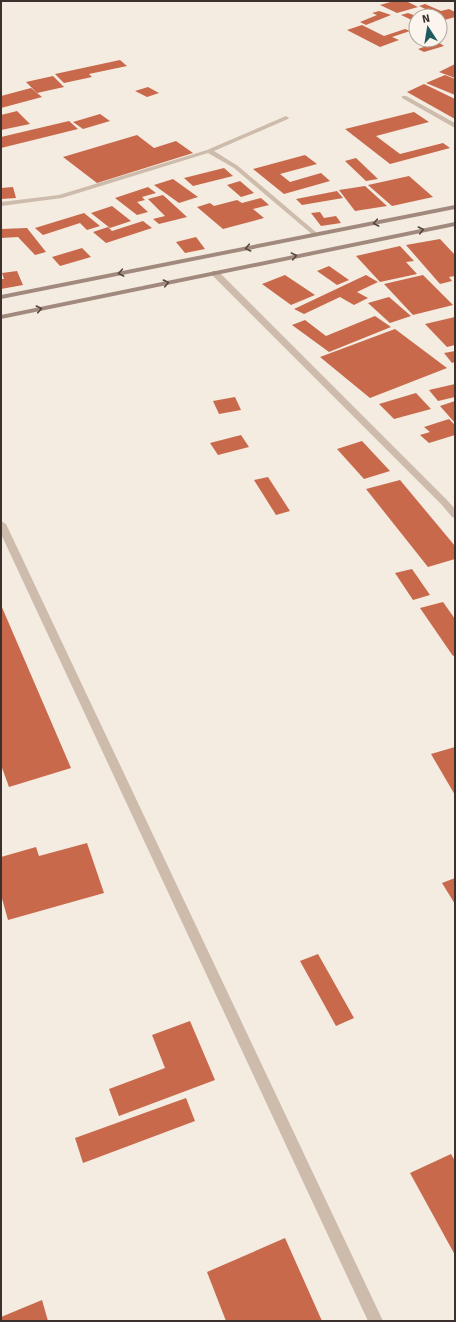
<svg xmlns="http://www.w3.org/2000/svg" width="456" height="1322" font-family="Signika,sans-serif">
  <rect width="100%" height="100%" fill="#f4ebe1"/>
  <g fill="#c8694b">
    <path d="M394,1h12l12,6 -21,6 -17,-8z"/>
    <path d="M425,4l16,7 8,-2 6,3 -11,4 11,-4v5l-14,4 -1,-4 2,-1h-18l10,-3 -15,-7z"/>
    <path d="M379,11l12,4 -25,10 -6,-3 17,-7 -5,-2z"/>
    <path d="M408,13l8,3v6l-15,-7z"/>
    <path d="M362,25l22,11 21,-7 5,2 -18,6 7,3 -19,7 -33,-17z"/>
    <path d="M438,42l6,4 -20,6 -6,-3z"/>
    <path d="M120,60l7,6 -38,8 3,3 -28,6 -9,-9z"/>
    <path d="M455,64v14l-16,-6z"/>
    <path d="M445,75l10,4v16l-29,-12z"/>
    <path d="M53,76l11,11 -27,6 -11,-11z"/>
    <path d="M424,84l31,15v20l-48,-27z"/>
    <path d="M148,87l11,6 -12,4 -12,-6z"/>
    <path d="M31,88l11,9 -41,11v-12z"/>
    <path d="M17,111l13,13 -29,6v-15z"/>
    <path d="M414,112l15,10 -53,14 24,18 43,-11 7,5 -60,16 -45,-35z"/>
    <path d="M100,114l10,7 -27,8 -10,-7z"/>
    <path d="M69,121l9,8 -77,19v-11z"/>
    <path d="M137,135l17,13 22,-7 17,12 -96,30 -34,-26z"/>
    <path d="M305,155l12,9 -37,10 10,8 31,-9 9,8 -46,13 -31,-25z"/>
    <path d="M356,158l22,21 -12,2 -21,-20z"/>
    <path d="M224,168l9,8 -40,10 -9,-8z"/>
    <path d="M409,176l24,21 -41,9 -24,-21z"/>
    <path d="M173,179l25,18 -19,6 -25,-18z"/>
    <path d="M240,181l14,12 -13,4 -14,-12z"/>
    <path d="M365,186l22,20 -32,5 -16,-21z"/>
    <path d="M13,187l3,11 -15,1v-11z"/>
    <path d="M148,187l8,6 -14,4 3,3 -8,2 11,10 -11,3 -22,-17z"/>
    <path d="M337,191l6,7 -41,7 -6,-6z"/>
    <path d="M163,195l24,22 -28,7 -6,-5 12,-3 -17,-17z"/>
    <path d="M261,198l8,7 -16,4 11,9 -41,11 -26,-22 13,-4 4,3 23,-6 5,3z"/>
    <path d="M112,206l19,15 -21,7 -19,-15z"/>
    <path d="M320,212l4,6 12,-2 5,7 -20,3 -10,-13z"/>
    <path d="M84,213l16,13 -13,4 -7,-7 -37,12 -8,-7z"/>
    <path d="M143,221l9,7 -46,15 -13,-11 15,-5 4,4z"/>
    <path d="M27,228l19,24 -11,3 -17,-18 -17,1v-9z"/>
    <path d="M196,237l9,12 -20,4 -9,-11z"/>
    <path d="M440,239l15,16v21l-6,1 3,4 -12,3 -34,-39z"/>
    <path d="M400,246l14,15 -8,1 11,12 -37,8 -24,-26z"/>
    <path d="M82,248l9,9 -31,9 -8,-9z"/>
    <path d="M329,266l20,14 -12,5 -20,-14z"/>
    <path d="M17,271l6,14 -22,4v-10h3l-2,-6z"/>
    <path d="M285,275l30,20 -24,10 -29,-21z"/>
    <path d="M366,275l12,7 -21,10 11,6 -14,7 -14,-8 -36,17 -10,-5z"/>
    <path d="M423,275l30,30 -40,10 -29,-31z"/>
    <path d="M389,297l22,19 -21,7 -22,-20z"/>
    <path d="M375,316l16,11 -62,25 -37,-27 13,-5 21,16z"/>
    <path d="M455,317v28l-8,2 -22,-23z"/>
    <path d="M395,329l52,39 -77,30 -50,-41z"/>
    <path d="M455,351v11l-3,1 -8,-10z"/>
    <path d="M455,384v13l-17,4 -9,-11z"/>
    <path d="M416,393l15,16 -37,10 -15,-15z"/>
    <path d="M235,397l6,13 -22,4 -6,-13z"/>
    <path d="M455,401v22l-15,-17z"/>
    <path d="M449,419l6,6v10l-26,8 -9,-8 10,-3 -6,-5z"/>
    <path d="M241,435l8,12 -31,8 -8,-12z"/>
    <path d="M362,441l28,30 -26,8 -27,-30z"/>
    <path d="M268,477l22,34 -14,4 -22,-35z"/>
    <path d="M400,480l55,66v13l-27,8 -62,-78z"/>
    <path d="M412,569l18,26 -17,5 -18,-27z"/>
    <path d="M443,602l12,17v36l-2,1 -33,-48z"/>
    <path d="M1,605l70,163 -62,19 -8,-22z"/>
    <path d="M455,747v48l-24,-41z"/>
    <path d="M87,843l17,50 -96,27 -7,-25v-38l35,-10 3,9z"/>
    <path d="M455,878v26l-13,-21z"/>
    <path d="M318,954l36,64 -18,8 -36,-65z"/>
    <path d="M190,1021l25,59 -96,36 -10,-27 56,-21 -13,-33z"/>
    <path d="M186,1098l9,23 -112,42 -8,-25z"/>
    <path d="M451,1154l4,7v94l-45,-82z"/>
    <path d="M285,1238l37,83h-96l-19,-49z"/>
    <path d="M42,1300l6,21h-47v-4z"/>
  </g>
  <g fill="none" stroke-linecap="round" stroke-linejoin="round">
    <g fill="#cdbbac" fill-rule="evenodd">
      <path d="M402,96h4l49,27v5l-53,-30z"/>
      <path d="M286,116l3,2 -1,1 -74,32 24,15 79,67v2h-4l-79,-67 -26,-15 -146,45 -61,8v-4l58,-7 148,-45z"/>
      <path d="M212,271h6l229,229 8,9v9l-3,-1 -11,-13 -229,-229z"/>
      <path d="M1,521l5,3 377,797h-15l-367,-787z"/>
    </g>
    <g fill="#a18a7d" fill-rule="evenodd">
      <path d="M455,205v4l-454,90v-4z"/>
      <path d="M455,222v4l-454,93v-4z"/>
    </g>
  </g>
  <defs><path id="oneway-chevron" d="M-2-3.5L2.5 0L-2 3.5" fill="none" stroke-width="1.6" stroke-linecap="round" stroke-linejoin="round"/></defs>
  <g stroke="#544640">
    <use href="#oneway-chevron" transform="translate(376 223) rotate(169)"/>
    <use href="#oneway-chevron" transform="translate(421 230) rotate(-12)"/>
    <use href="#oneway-chevron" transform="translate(248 248) rotate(168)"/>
    <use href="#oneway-chevron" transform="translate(294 256) rotate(-12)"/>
    <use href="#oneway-chevron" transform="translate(121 273) rotate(169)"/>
    <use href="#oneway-chevron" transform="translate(166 283) rotate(-12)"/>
    <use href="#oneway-chevron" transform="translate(39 309) rotate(-12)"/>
  </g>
  <rect width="456" height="1322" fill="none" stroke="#3b302b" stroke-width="4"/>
  <g transform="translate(428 28) rotate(348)"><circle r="19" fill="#fbf5ee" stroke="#aea6a0"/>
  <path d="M0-3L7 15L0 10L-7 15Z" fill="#1f5a5e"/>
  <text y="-6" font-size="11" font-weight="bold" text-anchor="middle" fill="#3b302b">N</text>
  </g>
</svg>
